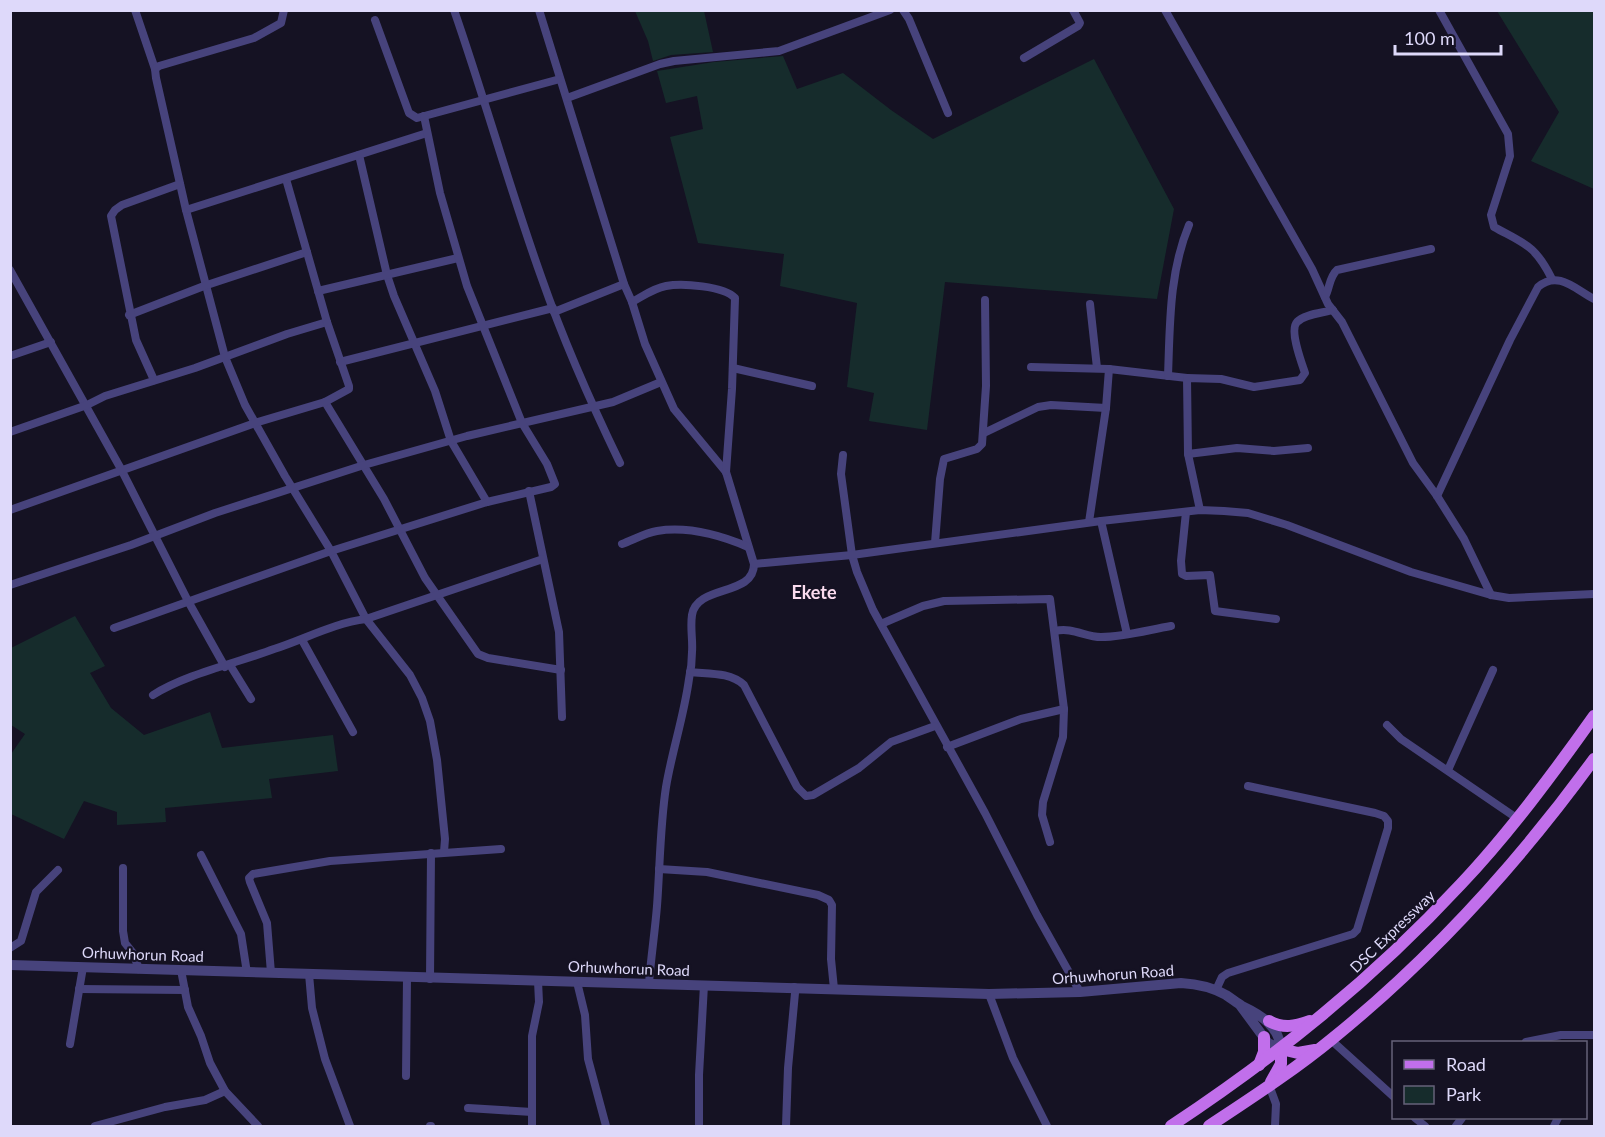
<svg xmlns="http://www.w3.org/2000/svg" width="1605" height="1137" font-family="Lato,sans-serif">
  <rect width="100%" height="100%" fill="#151223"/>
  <g fill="#162c2c">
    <path d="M635,11h69l9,41 -42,3 -18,6 -5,-20z"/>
    <path d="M1497,11h97v178l-63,-28 28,-49z"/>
    <path d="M783,56l14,33 46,-16 48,37 42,29 161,-80 80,150 -17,90 -212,-17 -18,148 -58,-9 5,-28 -27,-6 10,-84 -77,-17 4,-32 -86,-11 -28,-106 33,-8 -6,-33 -31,7 -9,-32 57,-9z"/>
    <path d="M75,616l30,50 -15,7 21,35 33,27 66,-23 12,36 111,-13 5,36 -69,8 3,19 -107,10 1,14 -49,3v-13l-33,-11 -20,38 -53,-25v-60l14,-20 -14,-9v-77z"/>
  </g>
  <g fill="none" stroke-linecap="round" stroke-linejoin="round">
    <g stroke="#47437c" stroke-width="8">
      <path d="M135,10l20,59"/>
      <path d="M284,10l-3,13 -27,15 -95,28 -4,3 1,9 30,132 39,147 20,48 40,71 46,75 35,68 44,56 12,23 8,23 7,39 8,79 -1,13"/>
      <path d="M454,10c31,89 56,180 88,269 22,63 49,124 78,184"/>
      <path d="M539,10l85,274 8,18 13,42 29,65 52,63 28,92c0,33 -57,20 -62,51 -2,13 1,25 0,37 0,9 -1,18 -3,27 -5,37 -17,72 -23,108 -6,39 -6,79 -9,119 -2,25 -6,51 -8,77"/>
      <path d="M903,10l6,9 39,94"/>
      <path d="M1165,10l147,259 16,35 14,18 71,141 24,33 27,43 27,56"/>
      <path d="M1439,10l69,124 2,22 -19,59 3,12c31,17 41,18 58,52"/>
      <path d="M375,20l34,93 8,5 143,-39"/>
      <path d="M1024,58l54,-32 2,-3 -7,-13"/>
      <path d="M567,98l93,-34 14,-3 105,-10 111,-41"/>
      <path d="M359,155l28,120 7,21 41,95 16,50 36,61"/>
      <path d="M186,210l241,-77"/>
      <path d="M10,270l111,199 67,132 37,66"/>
      <path d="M318,291l140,-33"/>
      <path d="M1325,297c5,-9 4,-20 12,-27l94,-21"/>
      <path d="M632,302c11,-6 22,-14 34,-16 16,-3 58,0 69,12l-3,91 -6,83"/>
      <path d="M1090,304l7,64"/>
      <path d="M554,312l70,-28"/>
      <path d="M129,315l75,-29 103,-34"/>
      <path d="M10,356l41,-14"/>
      <path d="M340,362l213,-54"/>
      <path d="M1031,367l78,2 78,9"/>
      <path d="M733,368l79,18"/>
      <path d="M1168,376c2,-52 1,-103 21,-151"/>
      <path d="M154,380l-18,-40 -25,-124 4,-6 7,-5 58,-21"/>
      <path d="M325,402l59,97 41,79 53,76 10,4 73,12"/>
      <path d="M10,432l77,-27 18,-9 90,-28 92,-34 40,-12"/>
      <path d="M984,433l54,-26 13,-2 55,3"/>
      <path d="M1188,454l49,-6 37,3 34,-3"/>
      <path d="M843,455l-2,19 11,81 5,17 16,38 112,203 52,102 43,77"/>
      <path d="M529,491l30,141 3,85"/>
      <path d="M1437,496l73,-156 28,-53c20,-17 37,2 56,12"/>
      <path d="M10,510l245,-87 70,-21 24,-13v-3l-22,-64 -41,-143"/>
      <path d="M1200,510l-12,-56 -1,-76 34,1 33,8 46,-7 5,-7c-3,-9 -16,-43 -8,-51 7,-8 26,-9 36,-12"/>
      <path d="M1186,512l-5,49 1,13 4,2 24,-1 5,36 61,8"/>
      <path d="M1101,521l26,113"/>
      <path d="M1089,522l17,-114 3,-39"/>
      <path d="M935,543l5,-64 4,-20 33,-10 5,-5 4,-58 -1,-86"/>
      <path d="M622,544c11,-4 23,-11 35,-13 31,-5 63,4 91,16"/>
      <path d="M754,564l98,-9 249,-34 99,-11 24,1 24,2 39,12 124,47 80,23 18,3 85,-4"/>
      <path d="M10,585l121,-40 84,-32 149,-48 103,-29 146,-34 48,-20"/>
      <path d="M881,624l42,-18 21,-5 106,-2 14,110 -1,28 -20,65 -1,13 8,27"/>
      <path d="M114,628l217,-77 156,-49 64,-15 4,-3 -8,-20 -25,-41 -55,-137 -27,-93 -16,-77"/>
      <path d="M1055,631c18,-4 30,6 46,6 23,0 47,-7 70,-11"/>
      <path d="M302,640l51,92"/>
      <path d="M230,665l21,34"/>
      <path d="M690,672c19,2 40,0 54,13l53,102 9,9 7,-1 46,-27 32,-26 44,-16"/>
      <path d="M153,695c33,-21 84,-32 121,-46 31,-10 60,-26 92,-30l177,-60"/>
      <path d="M1387,725l14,14 117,80"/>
      <path d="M947,747l74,-28 43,-10"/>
      <path d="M1448,770l45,-100"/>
      <path d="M201,855l40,79 6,39"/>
      <path d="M123,868v63l2,12 8,10 6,16"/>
      <path d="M659,869l48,3 111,23 11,5 3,5 -1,54 3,30"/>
      <path d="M10,948l11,-7 15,-49 22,-22"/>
      <path d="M181,970l7,37 13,29 9,27 15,28 33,35"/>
      <path d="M271,973l-4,-50 -17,-41 -1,-4 4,-4 77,-13 171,-12"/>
      <path d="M309,974l3,34 13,51 25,67"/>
      <path d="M430,979l1,-126"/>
      <path d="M577,982l8,33 3,44 18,67"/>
      <path d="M79,989l106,1"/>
      <path d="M1216,990l6,-13 6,-4 125,-39 4,-4 31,-102v-7l-4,-5 -9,-3 -127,-27"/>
      <path d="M989,994l24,64 34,68"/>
      <path d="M1331,1040l63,57"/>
      <path d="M1526,1042l35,-7h33"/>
      <path d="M70,1044l13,-77"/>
      <path d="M406,1076l1,-98"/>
      <path d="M1269,1085l7,19 -1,22"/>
      <path d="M468,1108l64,4"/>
      <path d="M1415,1118l10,8"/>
      <path d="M95,1126l70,-19 40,-7 20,-9"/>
      <path d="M430,1126h1"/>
      <path d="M532,1126v-90l7,-34 -1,-21"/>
      <path d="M699,1126v-51l5,-90"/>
      <path d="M786,1126l2,-58 7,-75 -1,-6"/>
      <path d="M1456,1126l6,-8"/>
      <path d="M1554,1126l4,-8"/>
    </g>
    <path stroke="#47437c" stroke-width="10" d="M10,965l979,29 91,-2 101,-9c17,1 31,4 45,12 6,4 11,8 16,11 19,9 37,20 39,43l-13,-6 -28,-38"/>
    <g stroke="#c16feb" stroke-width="12">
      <path d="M1269,1021c14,8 27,5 41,0"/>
      <path d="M1259,1065l5,-13v-15"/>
      <path d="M1271,1082l10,-18v-15l17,4 17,-3"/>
      <path d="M1171,1126c107,-71 202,-147 290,-242 49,-52 92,-110 133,-168"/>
      <path d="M1209,1126c42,-28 84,-55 123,-87 100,-81 187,-177 262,-280"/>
    </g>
  </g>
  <g text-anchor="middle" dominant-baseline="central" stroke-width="4.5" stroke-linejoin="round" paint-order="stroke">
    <g font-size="15" fill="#ded9fa" stroke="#151223">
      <text transform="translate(1392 931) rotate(-44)">DSC Expressway</text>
      <text transform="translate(143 954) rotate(2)">Orhuwhorun Road</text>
      <text transform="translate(629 968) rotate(2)">Orhuwhorun Road</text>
      <text transform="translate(1113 974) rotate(-4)">Orhuwhorun Road</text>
    </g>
    <g font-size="18" font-weight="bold" fill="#fadbee" stroke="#151223">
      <text x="814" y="592">Ekete</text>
    </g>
  </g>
  <rect width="1605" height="1137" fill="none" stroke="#ded9fa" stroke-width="24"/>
  <rect x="1392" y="1041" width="195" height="78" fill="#151223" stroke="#656279" stroke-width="1.5"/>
  <rect x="1404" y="1060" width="30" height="9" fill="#c16feb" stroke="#656279" stroke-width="1.5"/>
  <text x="1446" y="1071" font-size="18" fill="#ded9fa">Road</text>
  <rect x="1404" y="1086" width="30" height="18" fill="#162c2c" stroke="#656279" stroke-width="1.5"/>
  <text x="1446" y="1101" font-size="18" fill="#ded9fa">Park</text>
  <path d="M1395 45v9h106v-9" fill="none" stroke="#ded9fa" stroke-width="3"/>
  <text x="1404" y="45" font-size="18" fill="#ded9fa" stroke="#151223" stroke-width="4.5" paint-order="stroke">100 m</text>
</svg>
